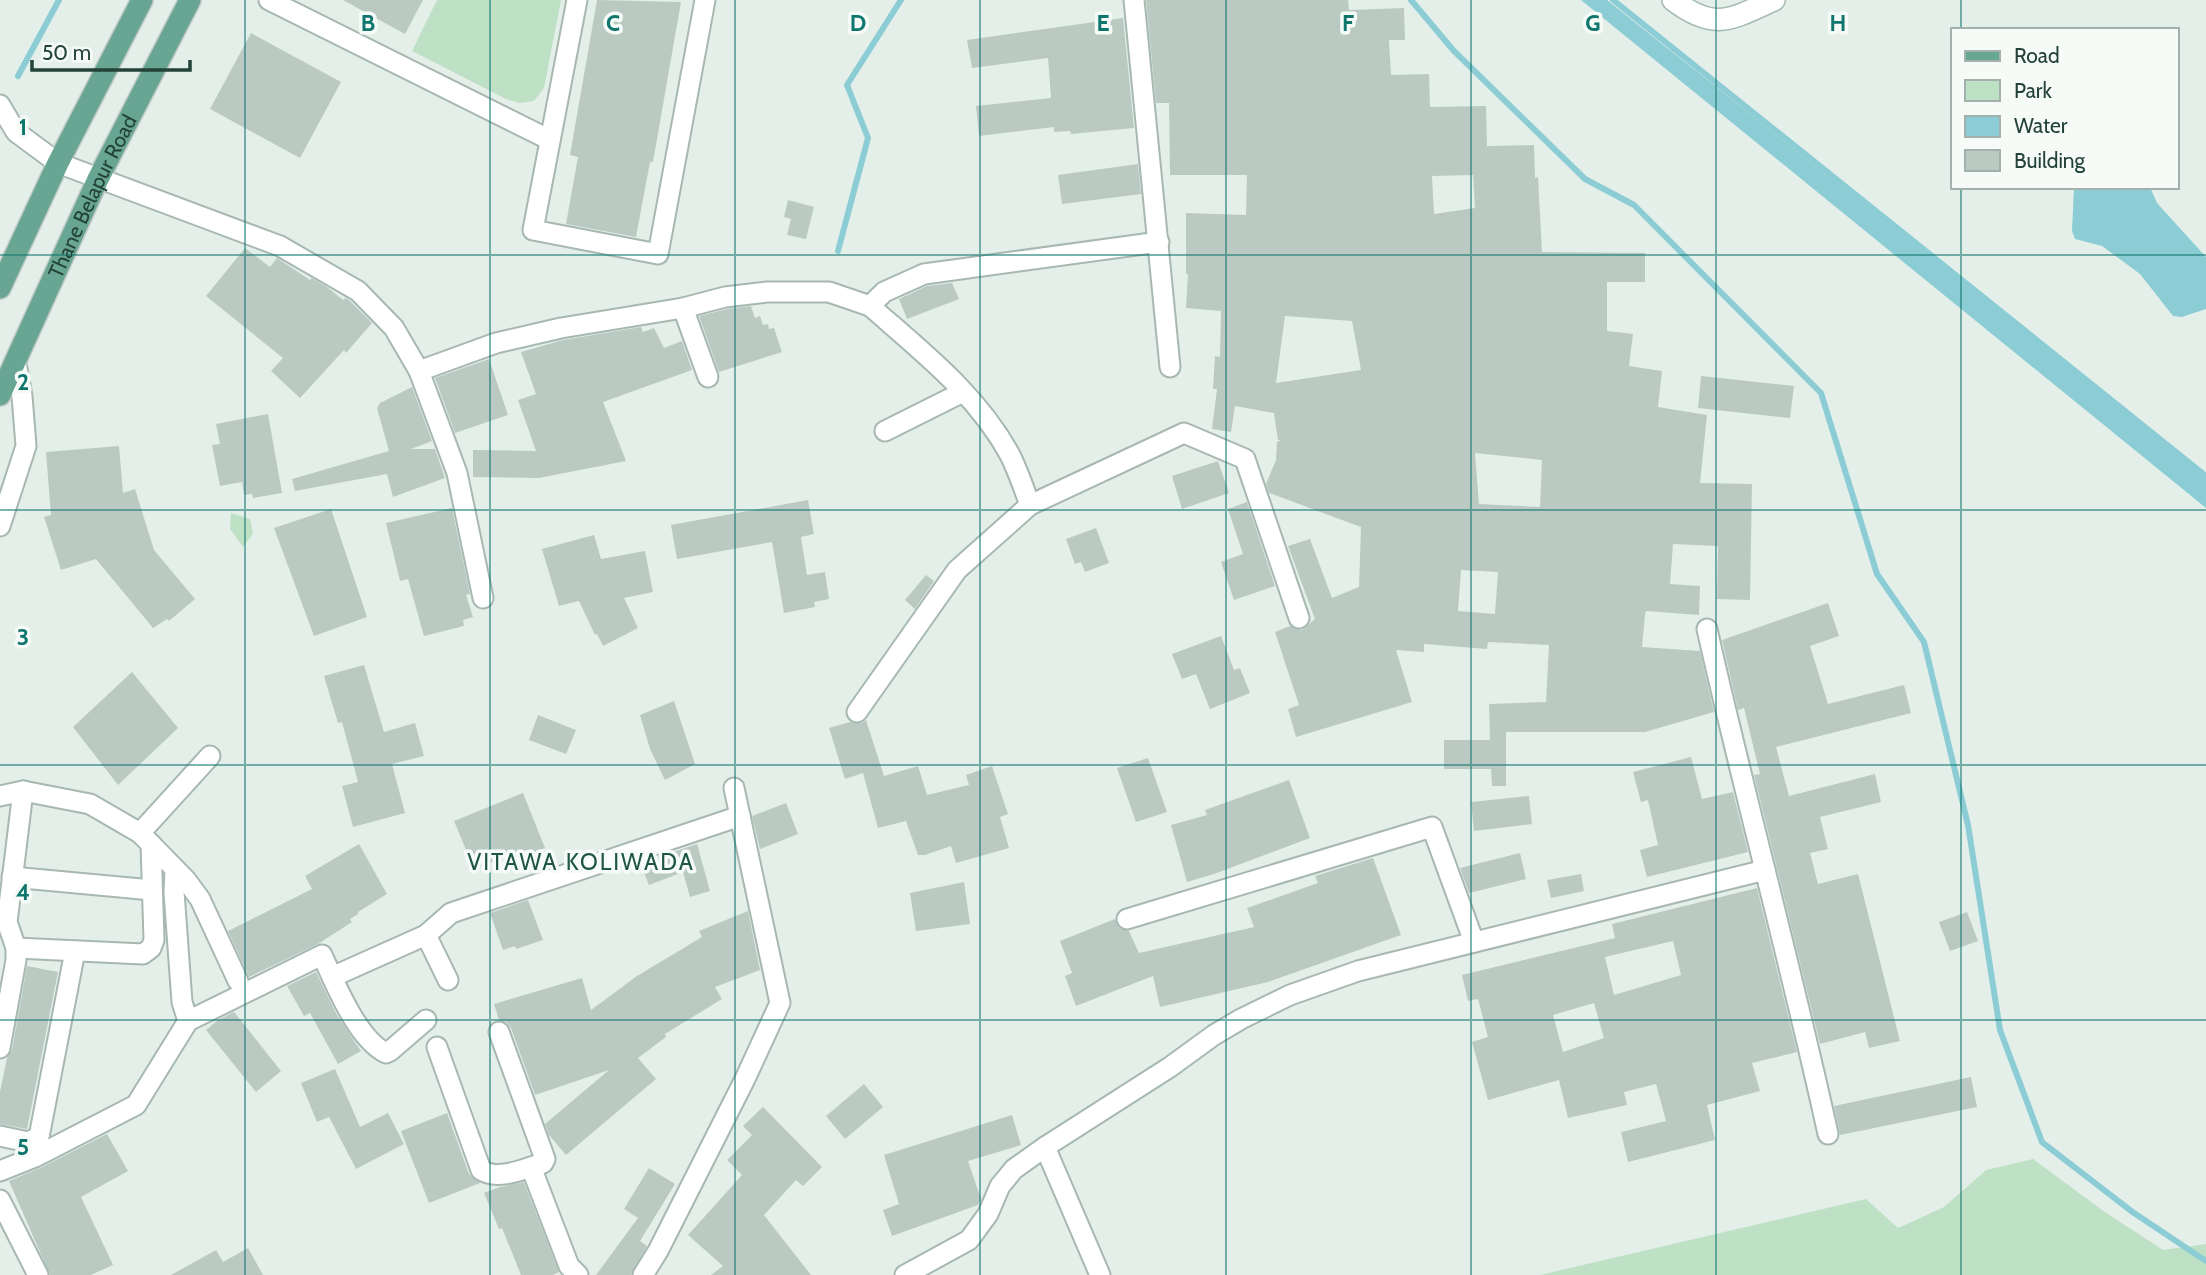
<svg xmlns="http://www.w3.org/2000/svg" width="2206" height="1275" font-family="Cabin,sans-serif">
  <rect width="100%" height="100%" fill="#e5efea"/>
  <g fill="#bee0c5">
    <path d="M437,0h124l-17,88 -10,13 -15,2 -13,-4 -94,-48z"/>
    <path d="M231,513l19,6 3,15 -10,13 -13,-18z"/>
    <path d="M2033,1159l69,51 61,40 43,-6v31h-666l326,-76 32,29 46,-21 42,-37z"/>
  </g>
  <g fill="#8ccdd5">
    <path d="M1581,0h26l599,477v31z"/>
    <path d="M2074,187h76l7,16 49,54v52l-24,8 -9,-1 -33,-42 -38,-28 -27,-7 -3,-8z"/>
  </g>
  <g fill="none" stroke-linecap="round" stroke-linejoin="round">
    <g stroke="#8ccdd5" stroke-width="6">
      <path d="M1411,0l43,51 131,128 49,26 187,188 56,181 47,68 44,183 32,205 42,112 92,71 72,48"/>
      <path d="M1613,0l593,476"/>
      <path d="M18,76l41,-76"/>
      <path d="M838,251l30,-113 -21,-53 54,-85"/>
    </g>
  </g>
  <g fill="#bacac3" fill-rule="evenodd">
    <path d="M343,0h80l-18,34z"/>
    <path d="M597,0l84,2 -28,160h-3l-14,75 -70,-13 12,-67 -8,-2z"/>
    <path d="M1146,0h202l1,10 55,-2 1,32h-16l2,35 38,-1 1,33 56,-1 1,40 47,-1 1,33 3,-1 4,75 103,1v29h-38v49l26,3 -4,32 33,5 -4,36 49,8 -7,68 52,1 -2,116 -33,-1 1,-53 -45,-2 -3,40 30,2 -1,29 -53,-4 -1,4 -3,32 58,4 14,61 -69,20h-139v54h-14l-1,-17h-47v-29h46l-1,-36 57,-2 3,-57 -61,-3 -1,7 -63,-5v8l-28,-2 16,52 -116,35 -8,-28 11,-4 -24,-73 15,-6 12,4 13,-11 -27,-73 22,-7 22,59 27,-11 2,-60 -92,-34 -3,-9 10,-24 1,-18 4,-2h-3l-4,-27 -39,-7 -4,26 -19,-3 5,-40h-4l2,-33 5,1 1,-46 -35,-3 2,-34h-2v-61l60,2 1,-40h-77l-1,-72h-13zM1473,175l2,33 -41,6 -2,-38zM1285,316l67,5 9,49 -85,13zM1475,453l67,7 -2,47 -61,-3zM1461,570l37,2 -3,42 -37,-3z"/>
    <path d="M1123,18l11,110 -63,6 -1,-3 -16,1v-5l-75,9 -3,-30 75,-8 -3,-40 -76,10 -5,-28z"/>
    <path d="M251,33l90,49 -41,76 -90,-49z"/>
    <path d="M1138,164l3,30 -79,10 -4,-29z"/>
    <path d="M788,200l26,7 -8,32 -19,-4 4,-16 -7,-2z"/>
    <path d="M245,248l25,19 7,-9 33,22 2,-2 15,9 16,13 3,-2 4,3 22,22 -26,30 -2,-3 -44,48 -29,-27 12,-13 -77,-62z"/>
    <path d="M952,283l7,16 -52,20 -8,-20 28,-13z"/>
    <path d="M751,306l4,12 5,-2 3,9 5,-1 1,5 5,-1 8,24 -63,20 -20,-56 28,-7z"/>
    <path d="M641,327l2,5 11,-4 10,20 18,-7 10,29 -89,32 23,59 -87,17 -66,-1v-27l63,1 -18,-51 18,-6 -15,-42 42,-12z"/>
    <path d="M489,359l19,56 -53,18 -20,-55z"/>
    <path d="M1701,376l93,10 -4,32 -92,-10z"/>
    <path d="M412,387l20,54 -21,8h24l10,29 -52,19 -6,-23 -92,17 -3,-12 97,-28 -12,-43 3,-5z"/>
    <path d="M268,414l14,79 -29,5 -1,-4 -8,1 -2,-13 -22,4 -8,-41 8,-1 -4,-20z"/>
    <path d="M119,446l4,47 12,-4 19,61 41,49 -26,22 -2,-2 -14,9 -57,-69 -35,11 -17,-53 7,-2 -5,-63z"/>
    <path d="M1218,461l11,32 -47,16 -10,-33z"/>
    <path d="M808,500l6,34 -13,3 6,38 18,-3 4,27 -15,3 1,5 -31,6 -12,-71 -95,17 -6,-34z"/>
    <path d="M1247,502l28,84 -41,14 -13,-38 22,-8 -15,-45z"/>
    <path d="M452,508l18,86 -4,1 7,22 -10,3 1,6 -40,10 -16,-57 -8,2 -14,-58z"/>
    <path d="M331,509l36,108 -53,19 -40,-108z"/>
    <path d="M1096,528l13,35 -24,9 -4,-10 -6,2 -9,-25z"/>
    <path d="M594,535l7,24 44,-8 8,41 -29,6 14,30 -35,18 -6,-12 -2,1 -16,-34 -20,5 -17,-57z"/>
    <path d="M926,575l8,6 -19,28 -10,-9z"/>
    <path d="M1828,603l11,33 -29,10 18,58 76,-19 7,28 -135,34 13,49 86,-22 6,28 -61,15 8,32 -18,4 8,31 40,-10 42,167 -31,7 -4,-16 -45,12 -66,-269 6,-1 -16,-66 -6,2 -16,-70z"/>
    <path d="M1221,636l13,34 6,-2 10,25 -40,16 -14,-35 -14,5 -10,-25z"/>
    <path d="M364,665l20,67 31,-9 9,33 -32,8 13,49 -52,14 -11,-41 16,-4 -16,-60 -4,1 -14,-47z"/>
    <path d="M132,672l46,56 -60,57 -45,-58z"/>
    <path d="M674,701l21,63 -30,16 -15,-31 -10,-34z"/>
    <path d="M538,715l38,15 -10,24 -37,-14z"/>
    <path d="M866,720l18,56 34,-10 9,29 42,-10 -3,-10 26,-9 16,48 -8,3 9,31 -53,15 -5,-17 -26,9h-7l-12,-34 -28,7 -15,-55 -18,6 -16,-51 21,-6 11,1z"/>
    <path d="M1691,757l11,42 31,-7 15,60 -101,25 -7,-27 18,-5 -10,-45 -7,2 -8,-30z"/>
    <path d="M1148,758l19,54 -31,10 -19,-54z"/>
    <path d="M1289,780l21,58 -96,36 -27,8 -16,-57 36,-10 -2,-5z"/>
    <path d="M523,793l22,55 -16,6 -2,-4 -53,19 -20,-48z"/>
    <path d="M1529,796l3,28 -58,7 -3,-29z"/>
    <path d="M786,803l12,31 -38,15 -8,-33z"/>
    <path d="M359,844l28,50 -29,18v2l-8,5 2,3 -34,22 -69,33 -21,-46 84,-42 -7,-13z"/>
    <path d="M697,844l13,47 -20,6 -7,-25 -34,13 -9,-22z"/>
    <path d="M1520,853l6,26 -57,14 -9,-25z"/>
    <path d="M1373,858l28,77 -133,47 -108,25 -7,-31 -77,30 -11,-30 7,-3 -12,-32 55,-22 4,9 10,3 10,22 115,-26 -7,-19 71,-25 -3,-7z"/>
    <path d="M1581,874l3,17 -33,7 -4,-18z"/>
    <path d="M964,882l6,42 -54,7 -6,-38z"/>
    <path d="M1757,888l40,164 -45,11 8,28 -53,14 8,35 -87,22 -7,-30 45,-11 -10,-37 -32,8 3,13 -59,13 -9,-38 -71,20 -16,-58 16,-5 -10,-38 -10,2 -6,-26 153,-37 -3,-14zM1673,941l8,34 -67,20 -9,-38zM1594,1003l10,35 -41,14 -10,-37z"/>
    <path d="M528,900l15,40 -27,9 -1,-3 -12,4 -13,-37z"/>
    <path d="M748,911l12,59 -45,17 7,12 -57,35 1,3 -28,21 18,21 -90,76 -17,-20 -4,-11 64,-54 -74,25 -24,-67 -5,-6 -7,-2 -5,-16 88,-26 9,32 46,-34 65,-39 -3,-6z"/>
    <path d="M1967,912l11,29 -28,10 -11,-29z"/>
    <path d="M27,966l31,6 -31,157 -27,-5v-32l7,-34 5,-8z"/>
    <path d="M316,972l21,43 24,36 -23,13 -28,-51 -6,3 -17,-30z"/>
    <path d="M234,1012l47,59 -25,21 -50,-62 12,-10z"/>
    <path d="M335,1069l25,58 28,-14 16,31 -48,25 -27,-52 -12,5 -16,-39z"/>
    <path d="M1971,1077l6,30 -137,28 -6,-29z"/>
    <path d="M864,1084l19,23 -38,32 -19,-23z"/>
    <path d="M763,1107l59,60 -19,19 -7,-6 -32,35 47,60h-100l12,-9 -35,-31 54,-60 -15,-15 25,-25 -9,-9z"/>
    <path d="M447,1113l22,61 11,9 -51,20 -28,-72z"/>
    <path d="M1012,1115l9,30 -53,16 13,38 -3,6 -86,31 -9,-26 16,-6 -15,-49z"/>
    <path d="M107,1134l21,37 -47,26 32,68 -22,10h-41l-41,-94 31,-13z"/>
    <path d="M649,1168l26,16 -35,57 7,5 -16,29h-35l42,-57 -14,-9z"/>
    <path d="M524,1182l35,90 -6,3h-32l-19,-47 -3,1 -15,-36 16,-6z"/>
    <path d="M248,1248l15,27h-92l45,-25 7,12z"/>
  </g>
  <g fill="none" stroke-linecap="round" stroke-linejoin="round">
    <defs>
      <g id="minor">
        <path d="M269,0l281,140"/>
        <path d="M577,0l-44,230 125,24 47,-254"/>
        <path d="M1134,0l36,367"/>
        <path d="M0,105l16,27 42,31 222,83 78,45 36,37 25,43 38,102 26,125"/>
        <path d="M870,306c51,45 107,88 140,149 8,16 14,34 20,50"/>
        <path d="M683,308l25,69"/>
        <path d="M419,371l77,-28 65,-15 122,-20 42,-11 42,-5h62l41,14 14,-14 40,-18 235,-32"/>
        <path d="M885,431l78,-39"/>
        <path d="M0,526l26,-80 -4,-50 -6,-33"/>
        <path d="M1707,629c38,169 84,336 121,505"/>
        <path d="M857,712l100,-142 73,-65 154,-72 61,26 54,159"/>
        <path d="M0,796l23,-5 67,13 50,29 46,47 14,19 38,82"/>
        <path d="M140,833l70,-77"/>
        <path d="M175,871l-1,21 8,110 6,19"/>
        <path d="M12,877l140,13"/>
        <path d="M1127,919l305,-92 42,115"/>
        <path d="M16,948l127,6 8,-6 3,-8 -3,-96"/>
        <path d="M332,977l94,-42"/>
        <path d="M448,980l-22,-45 25,-22 289,-97"/>
        <path d="M437,1047l44,123c16,11 44,-1 62,-7l2,-4 -46,-127"/>
        <path d="M0,1048l16,-88v-12l-9,-26 16,-131"/>
        <path d="M0,1136l28,6 11,-5 36,-186"/>
        <path d="M531,1167l38,99 9,9"/>
        <path d="M0,1171l35,-14 101,-52 52,-84 134,-66c13,28 35,84 64,98l4,-2 36,-31"/>
        <path d="M0,1200l38,75"/>
        <path d="M643,1275l15,-24 87,-172 35,-76 -46,-215"/>
        <path d="M905,1275l64,-35 19,-26 12,-28 14,-17 31,-22"/>
        <path d="M1100,1275l-55,-128 125,-80 44,-32 27,-16 49,-24 68,-24 407,-101"/>
      </g>
      <path id="secondary" d="M1673,0c42,32 58,19 101,0"/>
      <g id="primary">
        <path d="M0,288l58,-125 84,-163"/>
        <path id="s1" d="M0,395l98,-216 92,-179"/>
      </g>
    </defs>
    <use href="#minor" stroke="#a7b8b1" stroke-width="23"/>
    <use href="#secondary" stroke="#a3bbb2" stroke-width="24"/>
    <use href="#primary" stroke="#c1cac7" stroke-width="24"/>
    <use href="#minor" stroke="#fff" stroke-width="19"/>
    <use href="#secondary" stroke="#fff" stroke-width="21"/>
    <use href="#primary" stroke="#68a693" stroke-width="21"/>
  </g>
  <path fill="none" stroke="#0f766e" stroke-width="2" stroke-opacity="0.55" d="M245,0v1275M490,0v1275M735,0v1275M980,0v1275M1226,0v1275M1471,0v1275M1716,0v1275M1961,0v30M1961,187v1088M0,255h2206M0,510h2206M0,765h2206M0,1020h2206"/>
  <g text-anchor="middle" dominant-baseline="central" stroke-width="7" stroke-linejoin="round" paint-order="stroke">
    <g font-size="21" fill="#234238" stroke="#f6fbf8">
      <text stroke="none"><textPath href="#s1" startOffset="219">Thane Belapur Road</textPath></text>
    </g>
    <g font-size="23" letter-spacing="2" fill="#1e5545" stroke="#f6fbf8">
      <text x="581" y="862">VITAWA KOLIWADA</text>
    </g>
  </g>
  <g font-size="23" text-anchor="middle" font-weight="bold" fill="#0f766e" stroke="#f6fbf8" stroke-width="7" stroke-linejoin="round" paint-order="stroke">
    <text x="368" y="31">B</text>
    <text x="613" y="31">C</text>
    <text x="858" y="31">D</text>
    <text x="1103" y="31">E</text>
    <text x="1348" y="31">F</text>
    <text x="1593" y="31">G</text>
    <text x="1838" y="31">H</text>
    <text x="23" y="135">1</text>
    <text x="23" y="390">2</text>
    <text x="23" y="645">3</text>
    <text x="23" y="900">4</text>
    <text x="23" y="1155">5</text>
  </g>
  <rect x="1951" y="28" width="228" height="161" fill="#f6fbf8" stroke="#a2b1ab" stroke-width="2"/>
  <rect x="1965" y="51" width="35" height="10" fill="#68a693" stroke="#a2b1ab" stroke-width="2"/>
  <text x="2014" y="63" font-size="21" fill="#234238">Road</text>
  <rect x="1965" y="80" width="35" height="21" fill="#bee0c5" stroke="#a2b1ab" stroke-width="2"/>
  <text x="2014" y="98" font-size="21" fill="#234238">Park</text>
  <rect x="1965" y="116" width="35" height="21" fill="#8ccdd5" stroke="#a2b1ab" stroke-width="2"/>
  <text x="2014" y="133" font-size="21" fill="#234238">Water</text>
  <rect x="1965" y="150" width="35" height="21" fill="#bacac3" stroke="#a2b1ab" stroke-width="2"/>
  <text x="2014" y="168" font-size="21" fill="#234238">Building</text>
  <path d="M32 60v10h158v-10" fill="none" stroke="#234238" stroke-width="3.5"/>
  <text x="42" y="60" font-size="21" fill="#234238" stroke="#f6fbf8" stroke-width="5" paint-order="stroke">50 m</text>
</svg>
